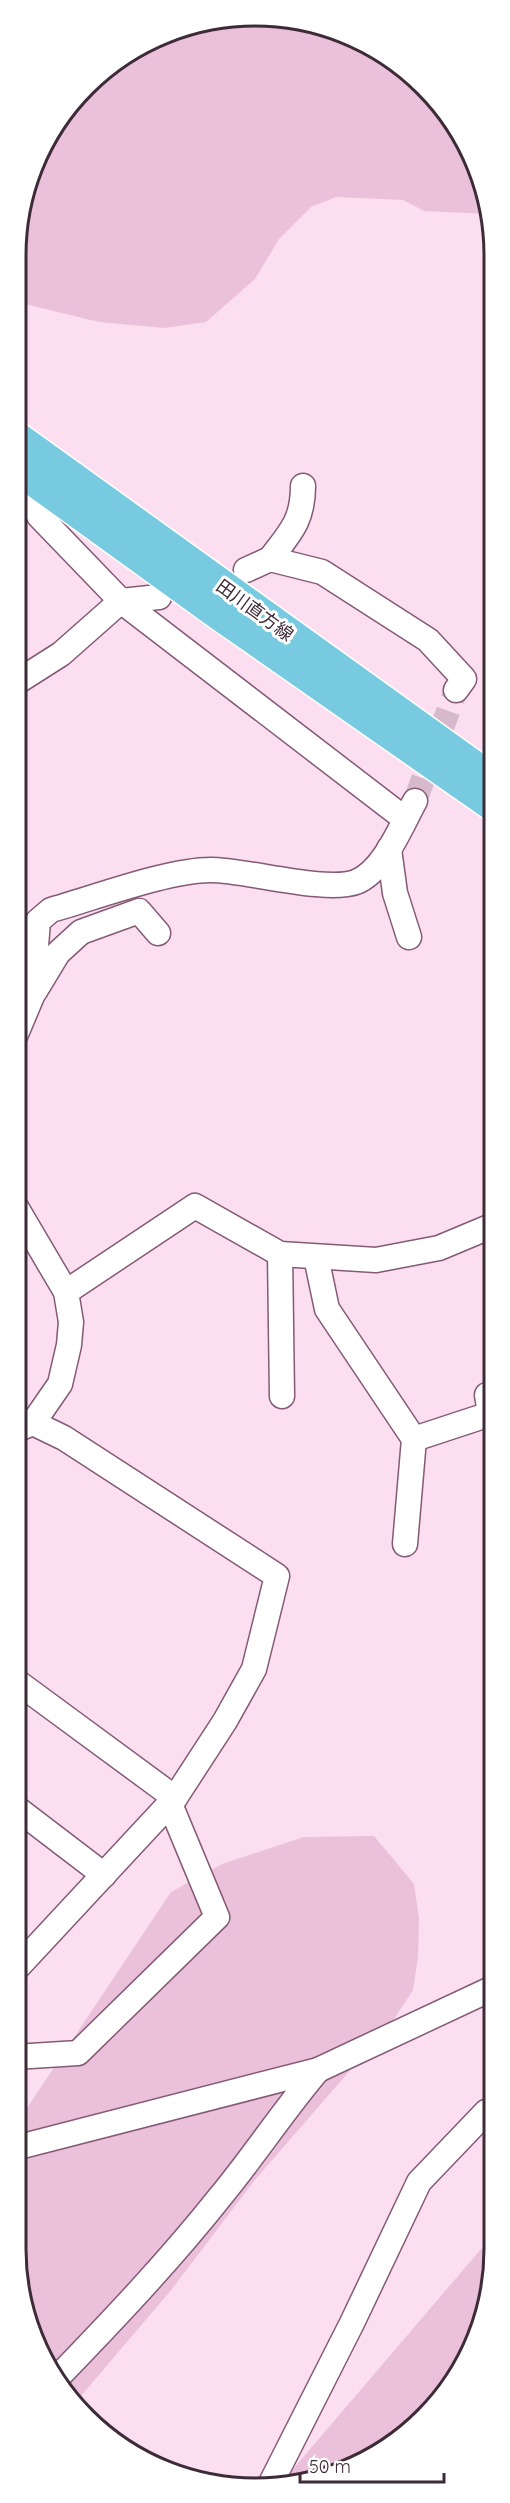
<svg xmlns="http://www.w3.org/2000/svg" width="510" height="2503" font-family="Quicksand,'Noto Sans JP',sans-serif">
  <rect width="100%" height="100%" fill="#fcdef1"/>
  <g fill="#eac0db">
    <path d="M286,17l75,23 64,46 52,77 12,51 -65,-3 -21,-11 -67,-3 -25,10 -32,32 -24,40 -49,43 -42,6 -65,-6 -82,-20v-78l30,-89 62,-70 84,-42z"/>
    <path d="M374,1836l40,48 5,34 -1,39 -5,33 -21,32 -138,159 -82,108 -97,114 -42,-63 -18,-92v-122l156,-234 51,-28 82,-27z"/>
    <path d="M493,2235v44l-30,89 -50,61 -81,46 -50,7z"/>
  </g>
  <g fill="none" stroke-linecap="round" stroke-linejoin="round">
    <path stroke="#d6bacc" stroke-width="24" stroke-dasharray="24 12" stroke-linecap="butt" d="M415,801l41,-111"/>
    <defs>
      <g id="minor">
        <path d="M27,468l-3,6 15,42 82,85 284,218"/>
        <path d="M270,559c20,-26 33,-38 33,-73"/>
        <path d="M246,570l24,-11 52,13 106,68 36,39 -8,11"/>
        <path d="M17,682l44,-28 60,-53 38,-4"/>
        <path d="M389,849l6,44 14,44"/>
        <path d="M35,991l23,-38 23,-21 58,-21 19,22"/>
        <path d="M16,1034l16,-38 6,-75 13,-11c43,-12 117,-40 160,-40 36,0 114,23 145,12 28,-11 45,-56 59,-81"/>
        <path d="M280,1254l2,142"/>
        <path d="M316,1257l11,52 87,130 76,-25 -3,-19"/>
        <path d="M66,1292l129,-86 85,48 96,6 63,-12 55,-23"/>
        <path d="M16,1430l17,-7 27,-39 9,-39 2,-23 -5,-30 -50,-85"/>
        <path d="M405,1544l9,-105"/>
        <path d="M16,1681l159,117"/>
        <path d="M15,1807l89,68"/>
        <path d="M15,1970l160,-172 50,-77 29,-52 23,-93 -213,-138 -31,-15"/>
        <path d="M15,2057l63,-4 139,-136 -47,-113"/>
        <path d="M15,2148l303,-78 175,-82"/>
        <path d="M58,2377c56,-58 112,-117 162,-180 34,-41 63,-86 98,-127"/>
        <path d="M271,2483l81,-160 67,-141 67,-70 7,-3"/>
      </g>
      <g id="major">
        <path d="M17,437l477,343"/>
        <path d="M17,469l202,146 275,192"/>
      </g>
    </defs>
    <use href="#minor" stroke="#845a76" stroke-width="27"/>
    <use href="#major" stroke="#fff" stroke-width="33"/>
    <use href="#minor" stroke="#fff" stroke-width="24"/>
    <use href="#major" stroke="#77cadf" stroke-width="30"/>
  </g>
  <g text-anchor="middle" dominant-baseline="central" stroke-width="6" stroke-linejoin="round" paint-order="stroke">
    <g font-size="18" fill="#3d2b37" stroke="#fff">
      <text transform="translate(255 610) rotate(36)">田川直方線</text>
    </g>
  </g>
  <path d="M0 0H510V2503H0ZM255 26H255A229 229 0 0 1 484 255V2249A229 229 0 0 1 255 2478H255A229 229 0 0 1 26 2249V255A229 229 0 0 1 255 26Z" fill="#fff" fill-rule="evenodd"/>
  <path fill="none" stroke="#3d2b37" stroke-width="3" d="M255 26H255A229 229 0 0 1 484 255V2249A229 229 0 0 1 255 2478H255A229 229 0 0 1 26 2249V255A229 229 0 0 1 255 26Z"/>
  <path d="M300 2473v9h144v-9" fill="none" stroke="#3d2b37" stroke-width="3"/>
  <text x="309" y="2473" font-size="18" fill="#3d2b37" stroke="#ffffff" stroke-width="4.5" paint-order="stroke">50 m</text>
</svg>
